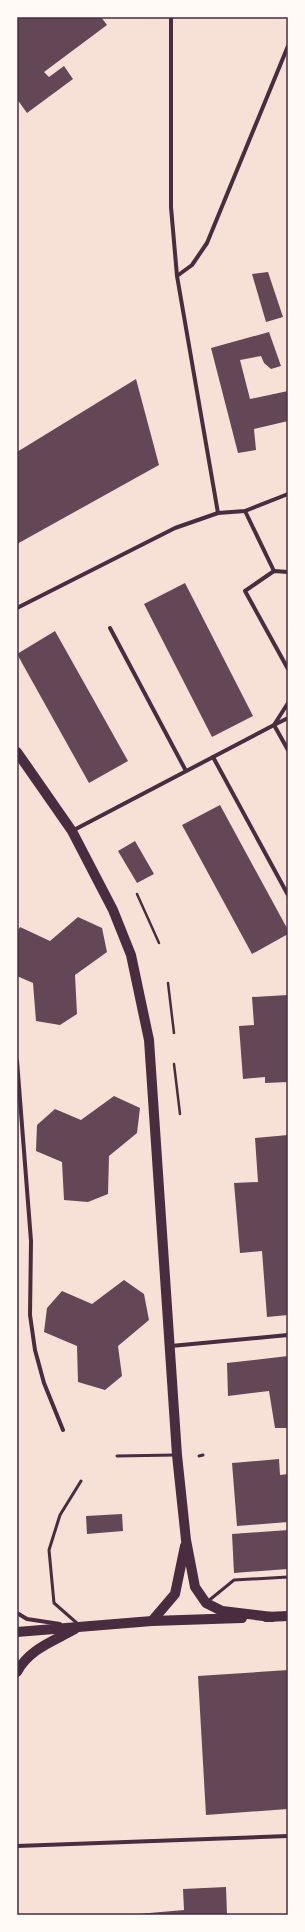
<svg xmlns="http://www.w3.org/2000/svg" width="305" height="1932" font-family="Ubuntu,sans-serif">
  <rect width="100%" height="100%" fill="#f7e1d7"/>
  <g fill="#644757">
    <path d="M17,17h84l6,8 -63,47 5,5 15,-11 9,13 -46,34 -10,-14z"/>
    <path d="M268,272l15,45 -17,5 -14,-48z"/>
    <path d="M269,332l12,34 -10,3 -7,-6 -3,-7 -21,4 10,39 38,-8v30l-34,8 2,21 -18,3 -27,-105z"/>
    <path d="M136,379l23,86 -142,79v-92z"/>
    <path d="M185,583l68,133 -41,21 -68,-133z"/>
    <path d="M55,631l73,130 -39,22 -72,-129z"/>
    <path d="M220,805l68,125v4l-36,20 -70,-129z"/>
    <path d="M135,841l19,33 -17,9 -19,-32z"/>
    <path d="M78,917l24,11 5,24 -32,23 2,39 -17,11 -24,-4 -3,-38 -16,-7v-44l3,-5 30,14z"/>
    <path d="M288,995v87l-23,1v-6l-22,2 -4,-53 15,-1 -2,-28z"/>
    <path d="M114,1096l26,12 -3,25 -28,23 -1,38 -20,8 -24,-2 -2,-38 -26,-11 1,-26 18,-16 26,11z"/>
    <path d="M288,1135v180l-21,2 -5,-66 -22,2 -6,-70 24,-1 -3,-44z"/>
    <path d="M124,1280l20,14 5,26 -31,26 4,30 -17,14 -27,-8 -1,-36 -33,-14 3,-24 15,-17 30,13z"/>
    <path d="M288,1356v72h-13l-6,-37 -41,5 -1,-33z"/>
    <path d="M279,1459l1,16 8,-1v48l-51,4 -5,-63z"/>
    <path d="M122,1514l1,17 -36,3 -1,-18z"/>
    <path d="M288,1530v39l-54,4 -2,-39z"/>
    <path d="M288,1670v139l-82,6 -8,-139z"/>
    <path d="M226,1887l1,28h-101l58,-5 -1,-21z"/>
  </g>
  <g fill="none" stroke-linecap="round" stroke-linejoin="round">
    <g stroke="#4a2c40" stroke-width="2.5">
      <path d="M137,894l22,49"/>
      <path d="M168,983l6,50"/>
      <path d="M174,1064l6,50"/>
    </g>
    <g stroke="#4a2c40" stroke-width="3">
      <path d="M117,1456l58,-1"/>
      <path d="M199,1456l4,-1"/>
      <path d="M207,1602l27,-22 54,-3"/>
      <path d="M78,1624l-24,-21 -5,-53 11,-35 21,-34"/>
    </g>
    <g stroke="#4a2c40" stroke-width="4">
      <path d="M171,17v190l6,69 41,237"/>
      <path d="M177,276l15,-11 15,-22 81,-197"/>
      <path d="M245,511l29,60"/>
      <path d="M288,572l-14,-1 -29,20 43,78"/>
      <path d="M17,608l158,-80 43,-15 27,-2 43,-17"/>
      <path d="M110,628l76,143"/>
      <path d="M288,718l-14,7 14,25"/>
      <path d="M213,757l75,138"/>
      <path d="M72,831l202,-106 14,-22"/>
      <path d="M17,1061l14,180 -1,74 5,35 9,33 19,47"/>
      <path d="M171,1346l117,-11"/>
      <path d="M17,1613l10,6 33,5"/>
      <path d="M17,1846l271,-10"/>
    </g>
    <g stroke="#4a2c40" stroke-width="10">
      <path d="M17,752l55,79 41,79 18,45 18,85 28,415 9,85 9,47 11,16 16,8 50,6"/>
      <path d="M266,1617l22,-1"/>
      <path d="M152,1621l23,-27 10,-48"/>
      <path d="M17,1632l135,-11 90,-3"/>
      <path d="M17,1672c12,-23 37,-31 58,-43"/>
    </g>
  </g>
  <rect width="305" height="1932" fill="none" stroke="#fffaf5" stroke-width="36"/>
  <rect x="18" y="18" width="269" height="1896" fill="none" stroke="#4a2c40" stroke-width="1.5"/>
</svg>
